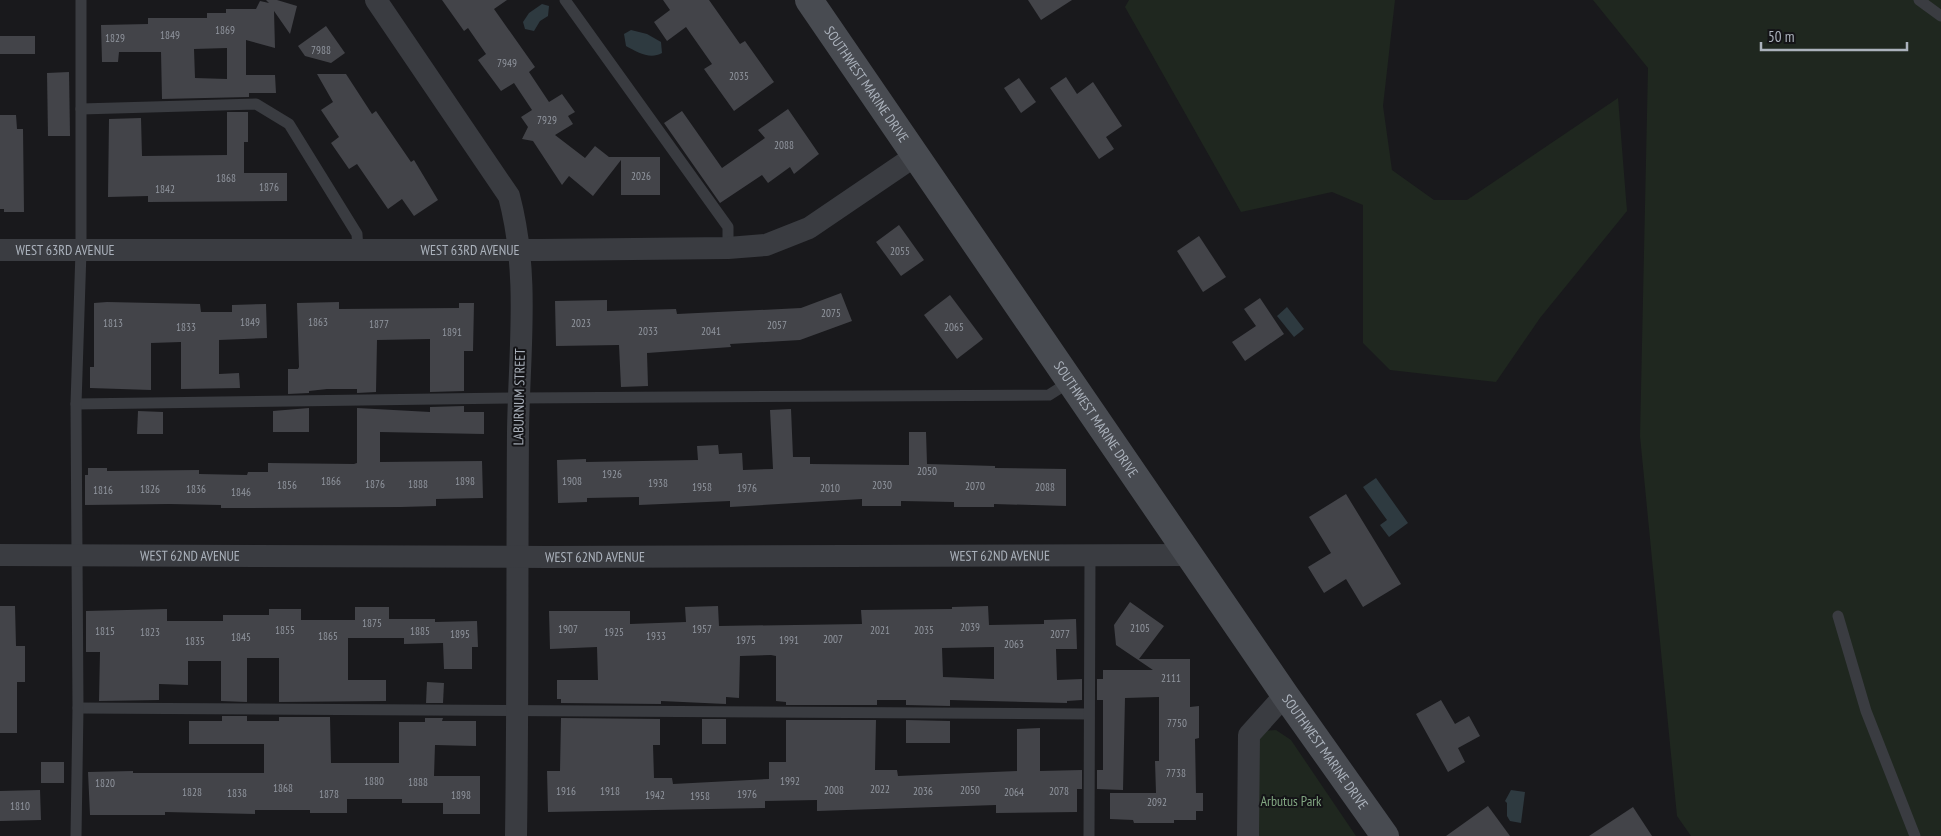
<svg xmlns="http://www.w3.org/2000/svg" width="1941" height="836" font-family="'PT Sans Narrow',sans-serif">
  <rect width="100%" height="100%" fill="#19191c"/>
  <g fill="#1f271f">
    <path d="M1129,0h266l-12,106 9,64 42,30h33l151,-102 9,113 -87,107 -44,64 -106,-12 -27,-27v-138l-31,-13 -91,20 -116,-205z"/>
    <path d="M1593,0h348v836h-250l-14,-20 -37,-380 8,-368z"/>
    <path d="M1276,730l15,10 65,96h-100l1,-93 6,-12z"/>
  </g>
  <g fill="#2e3a40">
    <path d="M542,4l7,2 -1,10 -8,5 -6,10 -9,-2 -2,-7 6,-9z"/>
    <path d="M631,30l16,4 14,8 1,11c-12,7 -25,-1 -36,-7l-2,-12z"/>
    <path d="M1287,307l17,22 -10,8 -17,-21z"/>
    <path d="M1376,478l32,45 -19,14 -9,-12 7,-5 -24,-33z"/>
    <path d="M1511,790l14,2 -4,31 -11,-2 -3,-5v-13l-2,-2z"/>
  </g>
  <g fill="#434449" fill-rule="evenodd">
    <path d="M266,0h11l20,6 -7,28 -16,-23 1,37 -29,-8v35h29l1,18h-27v4l-87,2 -1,-47h-42l-1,10h-16l-1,-37 47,-1v-6h59v-5h19v-4h30l4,-8 9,2zM227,48v31l-32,-1 -1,-29z"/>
    <path d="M442,0h65l-13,9 41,58 -6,5 20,30 13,-8 13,18 -7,4 5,8 -18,11 30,23 10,-12 14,11h51v38h-39v-35l-28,36 -24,-20 -7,9 -29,-44 -11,-2 6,-12 -7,-10 11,-7 -18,-27 -13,8 -23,-31 8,-6 -18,-26 -4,3z"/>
    <path d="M663,0h46l31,44 5,-3 29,41 -40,29 -30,-42 8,-5 -26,-37 -19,14 -13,-19 16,-12z"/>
    <path d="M1028,0h44l-31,20z"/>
    <path d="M326,26l19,27 -14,10 -26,-7 -7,-10z"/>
    <rect x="0" y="36" width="35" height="18"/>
    <path d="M69,72l1,64h-22l-1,-63z"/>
    <path d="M317,74h29l26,40 4,-3 35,51 3,-2 24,40 -24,16 -12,-17 -14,10 -31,-45 -8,5 -18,-26 8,-6 -18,-27 12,-8z"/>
    <path d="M1066,77l11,17 16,-12 29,44 -16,11 8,12 -15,10 -49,-71z"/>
    <path d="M1019,78l17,24 -15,11 -17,-25z"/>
    <path d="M788,109l31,45 -25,20 -4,-7 -22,16 -6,-8 -42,28 -56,-80 18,-12 40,57 43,-30 -7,-8z"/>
    <path d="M227,112h21v30h-4v31h43v28l-139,1v-6l-40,1 1,-78 32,-1 1,38 85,-1z"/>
    <path d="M0,115h16l1,14h6l1,83h-20v-3h-4z"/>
    <path d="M899,225l25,35 -23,16 -25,-34z"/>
    <path d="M1199,236l27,41 -23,15 -26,-41z"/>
    <path d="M841,293l11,28 -52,19 -70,4 1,3 -84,6 1,33 -27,1 -2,-42 -63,1 -1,-45 52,-1v11l69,-2 1,5 124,-6z"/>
    <path d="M950,295l33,44 -26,20 -33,-44z"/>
    <path d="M1260,298l24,36 -39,27 -13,-19 24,-16 -12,-17z"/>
    <path d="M107,302l93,2 1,8h31v-7l34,-1 1,34 -48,2v34l20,-1 1,15 -59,1v-47l-30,1v47l-61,-2v-21h4v-64z"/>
    <path d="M339,302v7l120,-1v-5h15l-1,48h-9v40l-34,1v-53l-53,1 -1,52 -19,1v-4h-30l-18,2v2l-21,1v-25h10l1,-2 -2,-64z"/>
    <path d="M464,406v6h20v22l-104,-2v30l102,-1 1,37 -47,1v7l-35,1 -159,1h-21v-3l-52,-1 -84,1v-30h3v-7h19v3l92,-1v4l48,1 1,-3h20v-9l86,1 3,-1v-55l73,4v-5z"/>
    <path d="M309,408v24h-36v-21z"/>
    <path d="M791,409l2,48h17v7l99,1v-33h17l1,32 68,2v2l71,1v37l-72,-2v3h-40v-5l-53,-1v5h-39v-7l-132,8v-6l-91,4v-8l-52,1v4l-29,1 -1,-43 29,-1v3l112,-2 -1,-14 21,-1 1,9 23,-1 1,17 30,-1 -3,-59z"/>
    <path d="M138,411l25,1v22h-26z"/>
    <path d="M1346,494l55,90 -38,23 -17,-28 -22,14 -16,-26 23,-14 -22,-36z"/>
    <path d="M1130,602l34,24 -25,33h51v48l9,-1v32l-4,1 1,54h7v18h-7v9h-22v3h-40l-1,-3 -23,-1v-26h46l-1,-32h4v-64l-34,1 -2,92 -26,-1v-19h6v-70h-6v-21h6v-9h50l-37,-25 -2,-20z"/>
    <path d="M0,606h15l1,40h9v36h-8v51h-17z"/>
    <path d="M718,606l1,20 143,-2 -1,-14 91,-1v-2l36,-1 1,19 55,-1v-4l32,-1 1,30h-21l1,31 25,-1v21l-15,1v2l-117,-3v6l-44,-1v-5h-29v5h-91v-3l-10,-1v-45l-5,-1 -31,1 -1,42 -13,-1v7l-65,-3v3l-100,-1v-4h-4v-19h41l-1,-33 -47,2 -1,-38h81v13l56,-2 -1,-15zM994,647v32l-51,-2 -1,-29z"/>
    <path d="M355,607h34v12h46v3l42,-1 1,26h-6v22h-28l-1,-26 -39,1v-6h-56v42h38v21l-107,1v-44h-32v44l-26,-1v-40h-33v24l-29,-1v16l-60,1 1,-49h-14v-41l81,-2v12h56v-6h46v-6h32v11h54z"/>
    <path d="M427,682l17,1 -1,20h-17z"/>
    <path d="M1441,700l14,24 14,-8 11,20 -22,12 7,14 -17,10 -32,-58z"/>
    <path d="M222,716h25v5h32v-4h51l1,46h68v-41h26v-4h18l-1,3h34v25l-41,-1 -1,31h46v38h-37v-11h-41v-4h-55v14h-37v-3h-55v4l-90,-2v3h-75l-2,-43 45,-1v2h131v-29h-75v-23h33z"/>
    <path d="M561,718l99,1v26h-7l1,33h18l1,6 96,-5v-17h17v-42h90l-1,50h22l1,6 119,-5v-42l23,-1v43l42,-1v19h-5v23l-81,1v-8l-179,6v-11l-52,1v7l-217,4 -1,-41h13z"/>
    <rect x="702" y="719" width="24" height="25"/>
    <path d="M906,720l44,1v22h-44z"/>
    <rect x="41" y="762" width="23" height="21"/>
    <path d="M40,790l1,30 -41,1v-30z"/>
    <path d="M1488,806l22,30h-64z"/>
    <path d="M1633,807l19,29h-63z"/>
  </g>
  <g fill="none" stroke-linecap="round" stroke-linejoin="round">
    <g stroke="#3a3c41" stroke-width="11">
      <path d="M565,0l163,227v21"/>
      <path d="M1919,0l22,16"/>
      <path d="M81,109l175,-5 33,20 68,110 1,16"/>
      <path d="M76,404l443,-6 530,-3 22,-14"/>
      <path d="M1838,616l28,95 49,125"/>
      <path d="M78,708l1010,6"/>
      <path d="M76,836l2,-128 -2,-304 5,-153v-251"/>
      <path d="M1089,836l1,-280"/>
    </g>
    <g stroke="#3a3c41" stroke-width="22">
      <path d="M376,0l133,196c21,79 10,156 9,236 -1,135 0,269 -2,404"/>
      <path id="s1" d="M0,250h540l188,-2 38,-3 43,-17 106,-72"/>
      <path id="s2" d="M0,555l546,2 643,-2"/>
      <path d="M1248,836l1,-101 36,-40"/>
    </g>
    <path stroke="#484b51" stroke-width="28" id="s3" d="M809,0l476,695 100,141"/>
  </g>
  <g text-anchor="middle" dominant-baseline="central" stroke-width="4" stroke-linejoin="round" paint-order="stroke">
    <g font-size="11" fill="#91969f">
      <text x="225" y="30">1869</text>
      <text x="170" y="35">1849</text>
      <text x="115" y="38">1829</text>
      <text x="321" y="50">7988</text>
      <text x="507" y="63">7949</text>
      <text x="739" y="76">2035</text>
      <text x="547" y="120">7929</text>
      <text x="784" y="145">2088</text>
      <text x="641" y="176">2026</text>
      <text x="226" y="178">1868</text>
      <text x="269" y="187">1876</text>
      <text x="165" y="189">1842</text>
      <text x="900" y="251">2055</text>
      <text x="831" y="313">2075</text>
      <text x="250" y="322">1849</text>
      <text x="318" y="322">1863</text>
      <text x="113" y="323">1813</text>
      <text x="581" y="323">2023</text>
      <text x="379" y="324">1877</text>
      <text x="777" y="325">2057</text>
      <text x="186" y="327">1833</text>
      <text x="954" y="327">2065</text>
      <text x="648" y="331">2033</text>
      <text x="711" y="331">2041</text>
      <text x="452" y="332">1891</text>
      <text x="927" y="471">2050</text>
      <text x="612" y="474">1926</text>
      <text x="331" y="481">1866</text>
      <text x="465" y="481">1898</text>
      <text x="572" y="481">1908</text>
      <text x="658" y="483">1938</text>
      <text x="375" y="484">1876</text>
      <text x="418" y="484">1888</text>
      <text x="287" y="485">1856</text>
      <text x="882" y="485">2030</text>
      <text x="975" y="486">2070</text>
      <text x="702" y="487">1958</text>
      <text x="1045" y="487">2088</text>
      <text x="747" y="488">1976</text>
      <text x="830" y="488">2010</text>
      <text x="150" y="489">1826</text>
      <text x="196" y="489">1836</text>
      <text x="103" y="490">1816</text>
      <text x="241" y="492">1846</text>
      <text x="372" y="623">1875</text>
      <text x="970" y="627">2039</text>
      <text x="1140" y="628">2105</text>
      <text x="568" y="629">1907</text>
      <text x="702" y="629">1957</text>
      <text x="285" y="630">1855</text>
      <text x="880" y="630">2021</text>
      <text x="924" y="630">2035</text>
      <text x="105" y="631">1815</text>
      <text x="420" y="631">1885</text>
      <text x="150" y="632">1823</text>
      <text x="614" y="632">1925</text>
      <text x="460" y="634">1895</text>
      <text x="1060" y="634">2077</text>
      <text x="328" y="636">1865</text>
      <text x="656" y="636">1933</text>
      <text x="241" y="637">1845</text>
      <text x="833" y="639">2007</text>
      <text x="746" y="640">1975</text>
      <text x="789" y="640">1991</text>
      <text x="195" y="641">1835</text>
      <text x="1014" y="644">2063</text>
      <text x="1171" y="678">2111</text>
      <text x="1177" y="723">7750</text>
      <text x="1176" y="773">7738</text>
      <text x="374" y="781">1880</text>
      <text x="790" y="781">1992</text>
      <text x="418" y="782">1888</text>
      <text x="105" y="783">1820</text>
      <text x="283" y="788">1868</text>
      <text x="880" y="789">2022</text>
      <text x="834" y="790">2008</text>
      <text x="970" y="790">2050</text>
      <text x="566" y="791">1916</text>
      <text x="610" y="791">1918</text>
      <text x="923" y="791">2036</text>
      <text x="1059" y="791">2078</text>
      <text x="192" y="792">1828</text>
      <text x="1014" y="792">2064</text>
      <text x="237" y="793">1838</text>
      <text x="329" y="794">1878</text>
      <text x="747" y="794">1976</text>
      <text x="461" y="795">1898</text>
      <text x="655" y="795">1942</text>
      <text x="700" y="796">1958</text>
      <text x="1157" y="802">2092</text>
      <text x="20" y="806">1810</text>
    </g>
    <g font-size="14" fill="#abb2bc" stroke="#141417">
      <text stroke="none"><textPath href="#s3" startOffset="102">SOUTHWEST MARINE DRIVE</textPath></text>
      <text stroke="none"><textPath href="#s1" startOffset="65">WEST 63RD AVENUE</textPath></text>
      <text stroke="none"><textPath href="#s1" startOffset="470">WEST 63RD AVENUE</textPath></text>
      <text transform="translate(519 397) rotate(-89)">LABURNUM STREET</text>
      <text stroke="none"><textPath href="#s3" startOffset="508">SOUTHWEST MARINE DRIVE</textPath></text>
      <text stroke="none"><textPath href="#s2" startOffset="190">WEST 62ND AVENUE</textPath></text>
      <text stroke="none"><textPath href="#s2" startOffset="1000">WEST 62ND AVENUE</textPath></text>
      <text stroke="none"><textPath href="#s2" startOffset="595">WEST 62ND AVENUE</textPath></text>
      <text stroke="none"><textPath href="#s3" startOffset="912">SOUTHWEST MARINE DRIVE</textPath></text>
    </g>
    <g font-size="14" fill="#82a782" stroke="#141417">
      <text x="1291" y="801">Arbutus Park</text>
    </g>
  </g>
  <path d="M1761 42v8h146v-8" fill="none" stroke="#abb2bc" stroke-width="2.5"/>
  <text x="1768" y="42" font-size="15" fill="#abb2bc" stroke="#141417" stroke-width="4" paint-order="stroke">50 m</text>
</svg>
